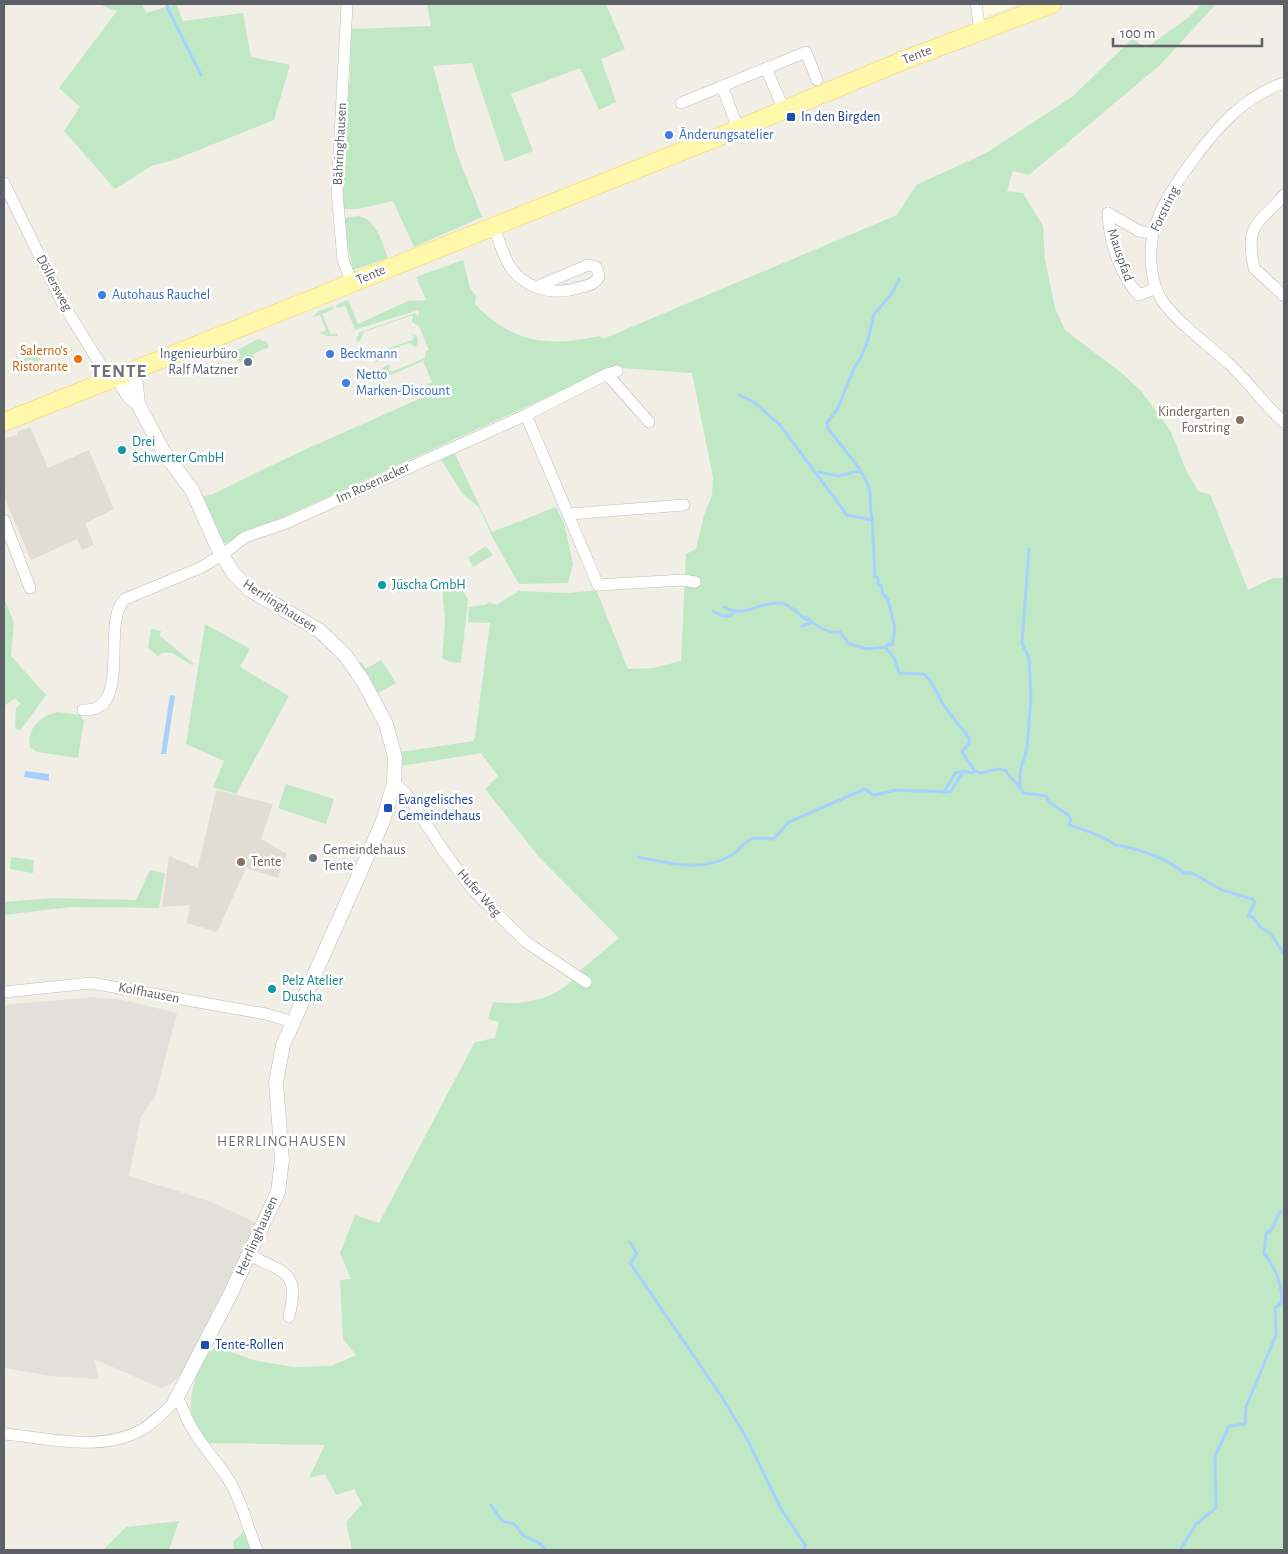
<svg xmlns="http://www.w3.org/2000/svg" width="1288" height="1554" font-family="'Alegreya Sans',sans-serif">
  <rect width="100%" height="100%" fill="#f0eee5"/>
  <path fill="#fef9db" d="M981,4h37l-36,14z"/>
  <path fill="#e1e0da" d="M93,997l30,3 54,13 -22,84 -14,20 -12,59 80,25 48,22 -68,136 -10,17 -8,8 -10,4 -67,-29 4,14 -1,6 -46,-3 -47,-8v-363z"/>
  <g fill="#e0ddd3">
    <path d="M30,427l18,41 41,-18 25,59 -29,14 9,22 -12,5 -5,-11 -46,21 -27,-63 2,-1 -2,-6v-52l14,-3 -1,-3z"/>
    <path d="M216,790l57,14 -12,35 26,15 -9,24 -32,-10 -29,64 -30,-9 3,-18 -28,2 7,-51 29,12z"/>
  </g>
  <g fill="#c1e8c5">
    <path d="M98,4h44l4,9 30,-9 7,17 60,-8 8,44 39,8 -16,55 -103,41 -18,4 -38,24 -51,-58 16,-24 -21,-19 58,-77z"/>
    <path d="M427,4h179l19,45 -24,10 15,43 -17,8 -19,-42 -69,26 22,57 -28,11 -33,-99 -39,3 24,88 25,63 -68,30 -21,-46 -36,8h-14l-1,-58 8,-71 1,-51 80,-3z"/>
    <path d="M1202,4h14l-56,61 -131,110 -16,-4 -6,20 16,2 20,33 2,34 10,48 10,22 58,44 18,17 29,39 17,42 12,20 11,2 38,96 25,-12h11v972h-932l-6,-28 16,-18 -8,-15 -18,6 -11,-21 -16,4 16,-33 -117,-2c-5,-8 -14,-18 -16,-26 -5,-18 7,-63 25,-70l40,14 37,6 37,-1 25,-11 -13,-16 -3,-59 11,-1 -11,-26 15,-38 24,8 96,-181 20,-4 4,-16 -11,-3 5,-17c28,4 69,-3 84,-29l42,-35 -81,-82 -53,-67 13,-13 -17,-23 -80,13v-14l72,-11 2,-4 15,-114 -22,-1 1,-15 16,-2 4,-3 7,3 23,-14 49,2 31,-3 -2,2 31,77 25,-1 28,-7 5,-107 10,-5 8,-34 8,-19 1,-19 -21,-104 -70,-5 -21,5 -375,170h-2l-21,-47 8,-1 82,-40 137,-61 -4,-9 6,-3 -9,-21 -34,15h-4l-3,-7 6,-5 2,2 -1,4 2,2 34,-14 1,-7 3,-1 -10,-24 -7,-4 1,-7 -49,17 -4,9 -3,1 -1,-5 3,-1 -1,-3 57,-20 3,4 1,-7 -72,22 8,-3 -10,-23 -8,2 -1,-3 12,-5 10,24 50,-23 18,-1 -10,-23 47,-17 7,28 6,8 -1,8c38,40 74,43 125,32l3,3 294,-124 19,-30 70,-32 86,-56 60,-58 14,9 43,-31z"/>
    <path d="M359,216c18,4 23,27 29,42l-35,12 -11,-52z"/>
    <path d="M333,306l1,3 -12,5 9,21 7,-2v3h-11l-7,-3 6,-3 -6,-15 -7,2 4,-5z"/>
    <path d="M408,332l9,4 1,6 -2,5 -7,-4 -35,13 5,5 -3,1 -13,-11 3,-3 6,6 40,-14 2,-4z"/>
    <path d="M258,339l9,3 2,5 -16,7 1,3 -15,6 -6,-11z"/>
    <path d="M34,347l6,13 -24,10v-14l4,5 16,-7z"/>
    <path d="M454,452l38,80 64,-25 8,16 9,41 -5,19 -49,1 -25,-44 -15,-33 -16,-13 -23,-36z"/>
    <path d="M486,546l7,9 -20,12 -5,-9z"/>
    <path d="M450,585l4,6h9l5,9 -7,63 -11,-1 -8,-4 3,-37 -3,-33z"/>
    <path d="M4,598l10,25 -3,33 35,39 -26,36 -5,-3 1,-20 5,-4 -6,-6 -11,8z"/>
    <path d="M205,624l45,25 -10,18 49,29 -53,98 -23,-7 11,-26 -38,-17z"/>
    <path d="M151,629l10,2 -1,5 34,28 -2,1 -20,-12h-10l-4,3 -10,-8z"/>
    <path d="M381,660l15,23 -18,10 -20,-30 3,-1 5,7z"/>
    <path d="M58,712l22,3 4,6 -6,37 -41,-6 -7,-5c-4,-18 11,-32 28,-35z"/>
    <path d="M286,784l48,15 -8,25 -48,-16z"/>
    <path d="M11,857l23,3 -1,13 -23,-4z"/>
    <path d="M150,870l15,3 -6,35 -88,-1 -67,8v-13l50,-4 82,2z"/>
    <path d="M179,1521l-10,29h-66l23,-23z"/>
    <path d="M244,1531l8,19h-18l-1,-8z"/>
  </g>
  <g fill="#a6d1ff">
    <path d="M170,695l5,1 -9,58h-5z"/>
    <path d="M25,771l24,3v7l-25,-4z"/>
  </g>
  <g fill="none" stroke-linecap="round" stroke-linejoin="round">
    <g stroke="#a6d1ff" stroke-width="3">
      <path d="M168,4l-1,3 34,68"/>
      <path d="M740,395l15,8 25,22 67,90 25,5"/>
      <path d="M819,472l19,4 21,-5"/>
      <path d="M724,607c21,12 35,-6 57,-4 12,2 17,13 26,17"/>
      <path d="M713,611l10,5h7l4,-4"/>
      <path d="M806,617c8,8 22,17 34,15l8,11 19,6 18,-2 10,12 4,14 25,1 6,6 14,26 25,32v5l-7,9 13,19 6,2 17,-4 7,1 19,23 22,3 4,7 17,11 4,5 -2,6c12,4 39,12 46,20 18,2 56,14 68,28h9l30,17 30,9 3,3 -7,14 5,1 7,10 11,7 13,20"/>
      <path d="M802,626l9,-3"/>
      <path d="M885,647l3,-3 4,1 3,-17 -7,-28 -6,-7v-7l-4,-1v-7l-3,-2 -3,-58c-3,-10 0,-20 -3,-30 -4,-16 -30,-45 -41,-59l-1,-6 11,-15 16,-40 7,-11 7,-17 6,-26 17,-19 8,-16"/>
      <path d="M1020,789v-18l7,-22 4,-53 -2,-38 -7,-15 7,-94"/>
      <path d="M944,792h6l14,-21"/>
      <path d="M638,857c31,6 64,16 94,-2 7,-5 12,-13 21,-17l20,1 16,-17 76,-33 8,6c8,0 19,-6 27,-5 15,2 29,0 44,2l11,-19 7,-2 11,2 2,-2"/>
      <path d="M630,1242l7,12 -7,9 92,134 25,42 34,70 24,36 -1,5"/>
      <path d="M491,1505l11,16 12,3 10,12 15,7 8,7"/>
      <path d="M1180,1550l16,-26 20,-16 -1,-52 14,-30 16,-2 1,-17 30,-72 -1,-27 7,-6c0,-17 -7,-35 -18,-49l2,-19 6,-5 7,-16 5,-2"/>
    </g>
    <defs>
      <g id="minor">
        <path d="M347,4l-10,188 6,68 9,23"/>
        <path d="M976,4l4,27"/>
        <path d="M766,68l18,42"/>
        <path d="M1284,83c-39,13 -67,44 -91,77 -24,33 -48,67 -41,110 1,11 5,23 11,32 19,25 44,41 66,62 19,17 36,42 55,58"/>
        <path d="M722,86l16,43"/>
        <path d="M681,103l125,-51 11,28"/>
        <path d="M4,183l58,119 48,78"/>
        <path d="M1284,195c-27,31 -39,28 -30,73l30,28"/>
        <path d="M1108,213c1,27 12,63 31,82l17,-7"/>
        <path d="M1108,213l31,18 13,3"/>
        <path d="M493,226c5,11 8,22 13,33 12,27 44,38 72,29 8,-2 20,-4 21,-13l-3,-8 -8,-2 -52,22"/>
        <path d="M617,371l-10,3 42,48"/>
        <path d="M526,415l72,170 85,-5 12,2"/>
        <path d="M570,514l114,-9"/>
        <path d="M4,520l26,68"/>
        <path d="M83,710c51,3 17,-89 42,-111l75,-31 22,-13 23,-18 41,-14 240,-108 81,-41"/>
        <path d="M394,783l12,10 37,57 29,39 54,53 60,40"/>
        <path d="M4,992l87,-9 175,31 27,8"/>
        <path d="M249,1255c36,18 51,16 40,62"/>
        <path d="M4,1434c45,4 97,19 139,-5 12,-7 22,-18 32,-28l6,3c12,35 31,49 49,78 12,20 18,47 27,68"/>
      </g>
      <g id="tertiary">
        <path d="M131,372l5,13 2,19"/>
        <path d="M117,377l12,19 9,8 25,47 29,39 25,56 16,27 17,17 69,40 26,25 18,26 23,43 9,33 -1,26 -11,38 -100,224 -7,37 6,78 -4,32 -48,103 -55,106"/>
      </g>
      <path id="primary" d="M4,422l734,-293 164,-68 150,-57"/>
    </defs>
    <use href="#minor" stroke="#babcc1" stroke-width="12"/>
    <use href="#tertiary" stroke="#babcc1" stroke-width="15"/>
    <use href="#primary" stroke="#f4d65a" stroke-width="19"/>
    <use href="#minor" stroke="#fff" stroke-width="11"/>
    <use href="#tertiary" stroke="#fff" stroke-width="14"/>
    <use href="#primary" stroke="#fff8ab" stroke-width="18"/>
  </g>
  <g fill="#1a4fb4" stroke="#fff" stroke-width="2">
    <rect x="786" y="112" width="10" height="10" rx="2.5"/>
    <rect x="383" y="803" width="10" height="10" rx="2.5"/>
    <rect x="200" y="1340" width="10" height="10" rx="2.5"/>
  </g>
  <g fill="#3f7fe0" stroke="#fff" stroke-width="2">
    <circle cx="669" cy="135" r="5"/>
    <circle cx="102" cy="295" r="5"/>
    <circle cx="330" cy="354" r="5"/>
    <circle cx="346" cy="383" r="5"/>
  </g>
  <circle fill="#e8710a" stroke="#fff" stroke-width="2" cx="78" cy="359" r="5"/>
  <circle fill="#5c6f8a" stroke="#fff" stroke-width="2" cx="248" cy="362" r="5"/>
  <g fill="#8d6e63" stroke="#fff" stroke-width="2">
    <circle cx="1240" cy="420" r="5"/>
    <circle cx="241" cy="862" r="5"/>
  </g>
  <g fill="#0f9aa8" stroke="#fff" stroke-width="2">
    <circle cx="122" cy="450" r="5"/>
    <circle cx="382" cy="585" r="5"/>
    <circle cx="272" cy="989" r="5"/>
  </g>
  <circle fill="#6b7280" stroke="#fff" stroke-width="2" cx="313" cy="858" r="5"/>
  <g text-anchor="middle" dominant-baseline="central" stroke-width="5" stroke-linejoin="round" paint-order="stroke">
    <g font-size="14" fill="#5d6066" stroke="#fff">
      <text transform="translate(917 55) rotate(-21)">Tente</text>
      <text transform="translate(340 144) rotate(-87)">Bähringhausen</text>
      <text transform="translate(1165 209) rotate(-64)">Forstring</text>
      <text transform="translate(1120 255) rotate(71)">Mauspfad</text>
      <text transform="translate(371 275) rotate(-23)">Tente</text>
      <text transform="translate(54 283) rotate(62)">Döllersweg</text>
      <text transform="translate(373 483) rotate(-25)">Im Rosenacker</text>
      <text transform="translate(280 606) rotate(33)">Herrlinghausen</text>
      <text transform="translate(479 893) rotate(48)">Hufer Weg</text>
      <text transform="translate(149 993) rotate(11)">Kolfhausen</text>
      <text transform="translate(257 1236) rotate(-66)">Herrlinghausen</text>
    </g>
    <g font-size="14" fill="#164399" stroke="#fff" text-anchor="start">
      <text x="801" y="117">In den Birgden</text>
      <text x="398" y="800">Evangelisches<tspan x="398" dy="16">Gemeindehaus</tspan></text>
      <text x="215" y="1345">Tente-Rollen</text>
    </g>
    <g font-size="14" fill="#366cbe" stroke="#fff" text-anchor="start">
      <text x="679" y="135">Änderungsatelier</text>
      <text x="112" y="295">Autohaus Rauchel</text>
      <text x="340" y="354">Beckmann</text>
      <text x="356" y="375">Netto<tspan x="356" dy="16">Marken-Discount</tspan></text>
    </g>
    <g font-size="14" fill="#c56008" stroke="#fff" text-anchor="end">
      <text x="68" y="351">Salerno's<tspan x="68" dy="16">Ristorante</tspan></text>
    </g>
    <g font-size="14" fill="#4e5e75" stroke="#fff" text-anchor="end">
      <text x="238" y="354">Ingenieurbüro<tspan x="238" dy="16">Ralf Matzner</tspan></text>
    </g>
    <g font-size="14" fill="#785e54" stroke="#fff" text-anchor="end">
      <text x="1230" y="412">Kindergarten<tspan x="1230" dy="16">Forstring</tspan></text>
      <text x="251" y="862" text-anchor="start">Tente</text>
    </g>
    <g font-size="14" fill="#0d838f" stroke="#fff" text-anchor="start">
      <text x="132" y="442">Drei<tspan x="132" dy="16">Schwerter GmbH</tspan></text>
      <text x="392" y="585">Jüscha GmbH</text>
      <text x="282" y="981">Pelz Atelier<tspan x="282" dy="16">Duscha</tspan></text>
    </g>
    <g font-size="14" fill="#5b616d" stroke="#fff" text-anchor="start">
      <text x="323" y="850">Gemeindehaus<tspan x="323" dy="16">Tente</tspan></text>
    </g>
    <g font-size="15" letter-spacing="1" fill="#6e7278" stroke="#fff">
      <text x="282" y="1141">HERRLINGHAUSEN</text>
    </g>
    <g font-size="19" font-weight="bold" letter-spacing="1" fill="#6e7278" stroke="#fff">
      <text x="119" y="371">TENTE</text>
    </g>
  </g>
  <rect width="1288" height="1554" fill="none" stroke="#5d6066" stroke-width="10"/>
  <path d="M1113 38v8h149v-8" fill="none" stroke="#5d6066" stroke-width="2.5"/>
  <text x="1120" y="38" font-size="15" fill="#5d6066" stroke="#ffffff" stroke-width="4" paint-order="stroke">100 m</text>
</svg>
